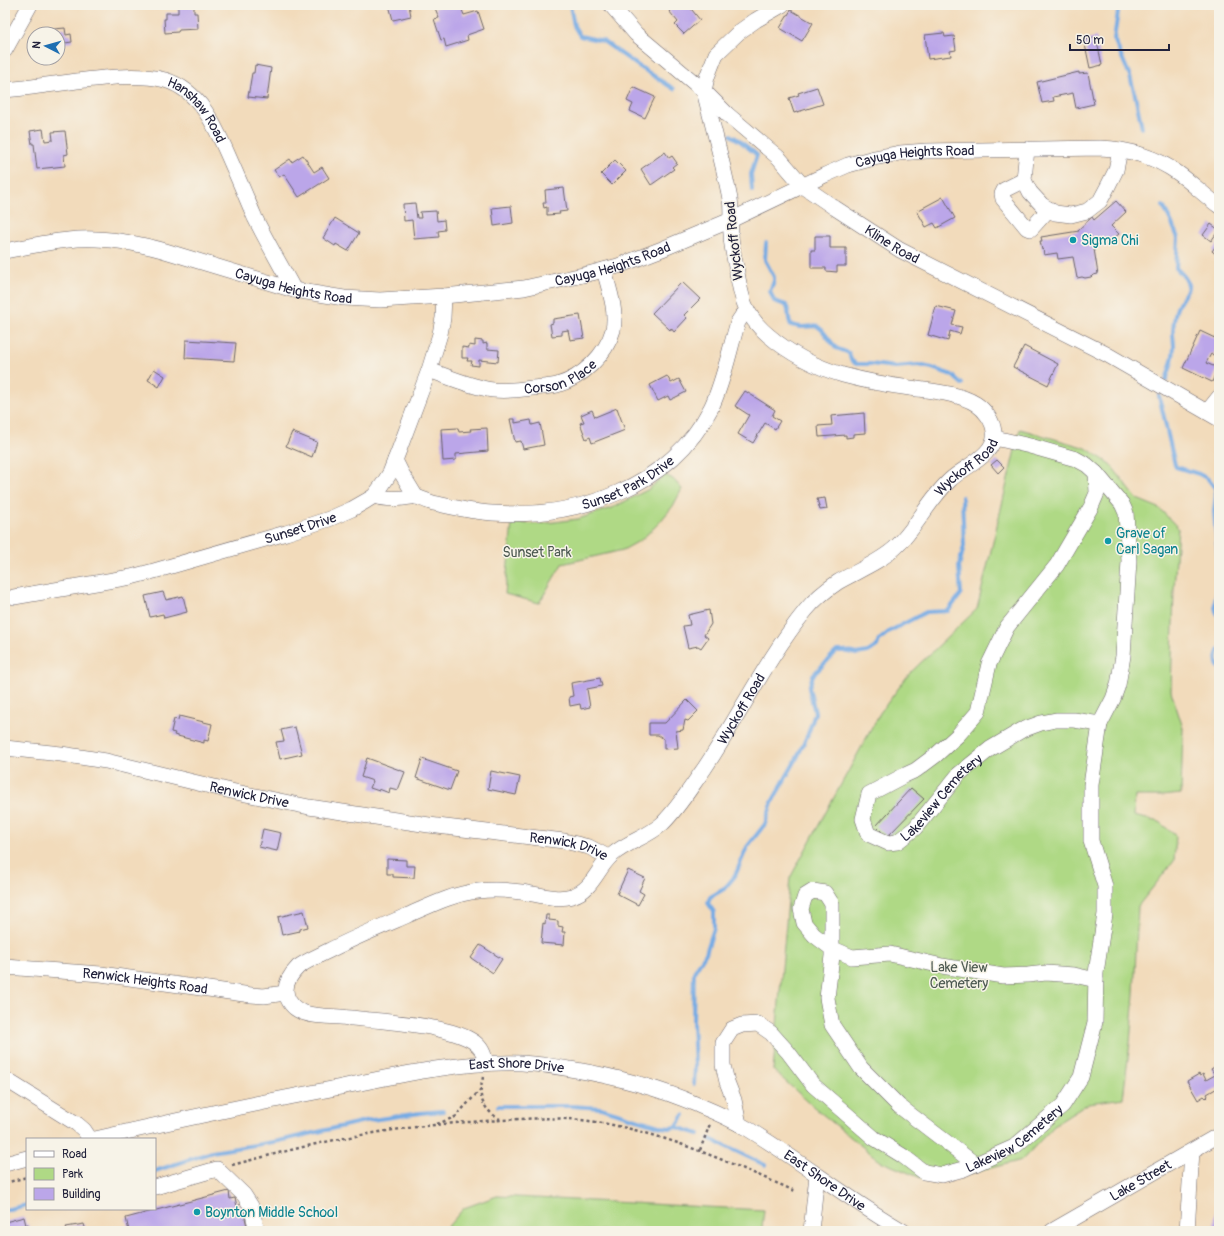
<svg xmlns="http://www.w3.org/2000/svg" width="1224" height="1236" font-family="Pangolin,sans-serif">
  <rect width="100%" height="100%" fill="#f7f3e8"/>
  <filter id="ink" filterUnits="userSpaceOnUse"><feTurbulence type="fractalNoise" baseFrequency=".025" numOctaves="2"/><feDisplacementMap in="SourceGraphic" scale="8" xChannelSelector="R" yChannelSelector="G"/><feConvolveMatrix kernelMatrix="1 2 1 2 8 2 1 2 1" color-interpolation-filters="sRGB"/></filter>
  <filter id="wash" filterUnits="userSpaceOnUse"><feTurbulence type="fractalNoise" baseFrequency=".012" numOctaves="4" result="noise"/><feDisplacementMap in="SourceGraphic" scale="16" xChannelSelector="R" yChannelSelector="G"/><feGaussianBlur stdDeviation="0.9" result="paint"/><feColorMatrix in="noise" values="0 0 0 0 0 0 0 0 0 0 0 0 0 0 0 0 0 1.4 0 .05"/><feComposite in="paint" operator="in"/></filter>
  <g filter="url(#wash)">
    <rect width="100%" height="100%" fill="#f2dbbb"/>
    <g fill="#afd985" stroke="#687e60">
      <path d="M1020,429l66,19 24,16 27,35 22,9 19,20 -4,62 -3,101 12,37 -2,66 -20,2h-26l-1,20 25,6 17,14 -2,25 -36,45 -4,88 -4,49 -7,55 -34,5 -33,21 -34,36 -89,23 -53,-22 -65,-53 -42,-38 17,-192 90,-165 29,-39 68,-65z"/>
      <path d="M665,475l8,4 9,10 -9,17 -14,17 -18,17 -18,10 -61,14 -23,39 -34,-9 7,-71 27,1 39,-5 36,-12 35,-18z"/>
      <path d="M497,1196l267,14 -2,17 4,4h-322l20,-23z"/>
    </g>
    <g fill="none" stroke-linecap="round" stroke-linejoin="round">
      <g stroke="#76abe4" stroke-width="4">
        <path d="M570,5l4,21 6,10 23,5 34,24 37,24"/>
        <path d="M1119,5l-5,34 16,37 5,19 7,33"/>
        <path d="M731,135l9,6 17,14 -6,19 1,16"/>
        <path d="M1163,206l8,15 7,17 -2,30c5,5 13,12 12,19 -2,8 -12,17 -13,28 -1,6 -2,13 -2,19 0,4 1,8 1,12 0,12 -4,23 -8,34"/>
        <path d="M766,243l-1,17 9,17v4l-4,10 4,10 12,4c4,6 1,13 5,20l10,2 16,-1 5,4 14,18 13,5 2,7 5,4h15l24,3 23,-2 14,3 20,7 10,9"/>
        <path d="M1159,396l16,69 1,2 23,7 9,5 7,9 1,7 -2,16 5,58"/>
        <path d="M1219,582c-2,11 -8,25 0,34"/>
        <path d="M1219,649c-3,7 -4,12 0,19"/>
        <path d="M694,1084l1,-17 -2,-44 1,-51 12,-19 8,-25v-16l-6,-9 2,-6 14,-8 11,-13 12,-29 18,-23 7,-22 25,-44 11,-24 7,-21 -6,-25 4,-13 24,-24h7l12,3 12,-2 9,-6 2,-6 11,-9 36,-19 22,-1 13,-17 -2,-28 5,-20 -2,-49"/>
        <path d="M498,1106h73l30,2 61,19 8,1 6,-1 8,-12"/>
        <path d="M676,1127l23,7"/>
        <path d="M710,1139l55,26"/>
        <path d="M155,1171l57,-19 67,-11 86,-20 55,-8 23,-2"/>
        <path d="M5,1210l22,-5"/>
      </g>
    </g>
    <g id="blocks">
      <g fill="#bba6e9">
        <path d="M178,5h13v1h3v7h3l1,16 -19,1 -1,2 -13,1 -1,-14h2v-6h12z"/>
        <path d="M389,5h20l2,11 -18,4z"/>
        <path d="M444,5l1,2 7,-2h8l4,10 14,-4 6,18 -17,6 1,5 -22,7 -2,-8 -3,1 -7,-21 5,-1 -4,-10z"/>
        <path d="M676,5h12l12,15 -16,14 -9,-9 3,-3 -9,-11z"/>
        <path d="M791,10l22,13 -11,18 -22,-13z"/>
        <path d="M65,28l1,7 5,-1 1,8 -14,2v-10h-14v-4z"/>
        <path d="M944,33l1,4 9,-1 2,14 -6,1 1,5 -23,3 -3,-24z"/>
        <path d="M1096,37l6,28 -12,3 -6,-28z"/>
        <path d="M255,65l16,3 -4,31 -19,-2 4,-24h2z"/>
        <path d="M1079,72v2l9,-1 6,31 -18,4 -3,-15 -20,4 1,4 -12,2 -5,-21z"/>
        <path d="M633,87l22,10 -10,21 -15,-7 3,-7 -6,-3z"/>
        <path d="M817,87l6,17 -29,9 -5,-15 10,-3 -1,-2z"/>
        <path d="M43,129l2,12 8,-1 -1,-8 13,-1 3,23 -4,1 1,11 -28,3 -3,-25h-2l-2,-13z"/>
        <path d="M665,152l4,6 3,-2 5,7 -5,4 2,2 -23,16 -10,-16z"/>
        <path d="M303,155l11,17 8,-5 7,11 -30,19 -15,-23 -5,3 -5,-7 16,-11 2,3z"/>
        <path d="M615,160l11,11 -14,14 -11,-11z"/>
        <path d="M564,188l3,23 -8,1 1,2 -13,1v-8l-3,1 -1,-5h3l-1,-13z"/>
        <path d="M943,197l12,21 -18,10 -3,-5 -8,4 -9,-16z"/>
        <path d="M1116,201l10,11 -15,14 8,8 -10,8 -3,-3 -12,10 4,25 -5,1 -2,2 -6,1 -3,-1 -5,1 -4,-21 -15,2 -1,-6 -13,2 -1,-6 -1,1 -2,-9h2l-1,-4 38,-6 -1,-1 14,-13 2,3z"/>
        <path d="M415,203l2,15h4l-1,-6 16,-1 1,10 7,-1 1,10 -7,1 1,6 -25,2 -2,-19 -8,1 -1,-17z"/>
        <path d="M511,206l2,17 -19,3 -2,-18z"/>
        <path d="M335,218l24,15 -11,18 -12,-7 -1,2 -12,-8z"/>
        <path d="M1211,224l8,6 -8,11 -8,-6z"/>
        <path d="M815,236h15v12h16v18h-9v6l-11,-1v-3h-15v-18h4z"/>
        <path d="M1219,242v15l-7,-6z"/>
        <path d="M682,282l18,17 -16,16 3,3 -13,14 -3,-4 -1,2 -18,-17z"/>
        <path d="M936,306l20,5 -4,14 10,2 -2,7 -10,-3 -2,10 -20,-6z"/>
        <path d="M580,315l4,23 -14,2 -2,-10 -6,1v4l-10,1 -2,-12 3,-1v-4z"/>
        <path d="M1200,331l19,9v3l-6,12 -2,-1 -5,9 12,5 -6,14 -29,-14z"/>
        <path d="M186,340l50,3 -2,18 -49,-3z"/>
        <path d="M475,340l8,1v3l4,-1v6l12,1 -1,12 -19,-2v6l-8,-1 1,-4h-5l1,-3h-6v-11l7,1v-3l6,1z"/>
        <path d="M1024,346l34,18 -10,21 -35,-18z"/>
        <path d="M154,369l11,7 -6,11 -11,-7z"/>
        <path d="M667,376l4,7 8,-4 7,13 -16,8 -2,-4 -10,5 -8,-16z"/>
        <path d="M745,391l30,19 -3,6 8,5 -5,8 -10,-6 -12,20 -15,-9 11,-19 -14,-9z"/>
        <path d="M617,408l8,22 -33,13 -2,-6 -4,2 -6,-16 4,-1 -3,-7 11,-5 3,7z"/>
        <path d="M864,413l1,20 -12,1v3l-7,1v-3l-27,2 -1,-11 14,-1 -1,-9z"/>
        <path d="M510,419h5v4l16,-3 1,5 8,-2 4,22 -21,4 -2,-8 -6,1z"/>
        <path d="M458,428l1,4 12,-1 -1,-2 17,-1 1,23 -32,3v6l-13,1 -2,-32z"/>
        <path d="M292,432l25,10 -5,15 -26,-11z"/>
        <path d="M997,460l7,7 -6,6 -7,-8z"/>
        <path d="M825,498l2,11 -7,1 -3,-11z"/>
        <path d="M163,592l3,8 17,-4 4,16 -23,6 -1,-4 -13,3 -5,-21z"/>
        <path d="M709,610l2,14 -7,11 4,3 -7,10 -3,-2 -10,2 -5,-22 7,-1 -2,-10z"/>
        <path d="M600,678l2,8 -15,3 3,18 -9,2 -1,-5 -10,2 -1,-9 4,-1 -2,-13z"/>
        <path d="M687,700l11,11 -10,10 -3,-1 -2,10 -7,1 2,17 -14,1v-10l-6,-4h-9v-12h16z"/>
        <path d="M179,716l33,8 -4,17 -4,-1v3l-30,-8 1,-2 -4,-1 3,-13 4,1z"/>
        <path d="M295,727l7,27 -22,5 -4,-17 8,-1 -3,-11z"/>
        <path d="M367,758l38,14 -7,18 -8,-2 -1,5 -10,-4v2l-9,-3 3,-7 -12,-4z"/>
        <path d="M422,759l35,12 -7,19 -34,-12z"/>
        <path d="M491,771l29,6 -4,18 -28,-6z"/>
        <path d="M911,788l13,11 -37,38 -11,-11z"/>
        <path d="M263,829l18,4 -4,18 -18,-4z"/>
        <path d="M387,859l19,1v6h9l-1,12 -21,-1v-3h-6z"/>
        <path d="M628,870l17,8 -6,13 5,3 -6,11 -21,-11z"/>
        <path d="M304,911l4,16 -8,2v2l-18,4 -4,-18z"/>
        <path d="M546,915h3v5l9,1v5l5,1 -1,5h3l-1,13 -23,-2 2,-20 2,1z"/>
        <path d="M480,945l22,14 -9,14 -22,-15z"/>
        <path d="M1219,1064v23l-12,7 1,2 -2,2 -2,-2 -6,4 -11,-19 12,-7 1,2 3,-2 3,6 9,-5 -4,-6z"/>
        <path d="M229,1191l1,8 5,-1 2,8 5,-2 6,27h-119l-3,-13z"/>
        <path d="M1219,1194v37h-5l2,-32z"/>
        <path d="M24,1217l2,8 2,-1 2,7h-25v-9z"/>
        <path d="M84,1224l2,7h-25l6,-2 -1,-2z"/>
      </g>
    </g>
  </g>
  <g filter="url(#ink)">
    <use href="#blocks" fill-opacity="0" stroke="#6b6368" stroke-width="1"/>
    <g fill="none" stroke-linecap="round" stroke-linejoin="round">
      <defs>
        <g id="minor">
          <path id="s1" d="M611,5l25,29 68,57 23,23 52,44 24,28 32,22 65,42 206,104 113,65"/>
          <path d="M5,50l25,-45"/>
          <path id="s2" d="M5,90c33,-3 66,-9 99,-12 20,-2 41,-3 61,2 37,11 52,50 66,82 8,18 16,37 24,56 12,24 26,48 39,72"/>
          <path d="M1027,149l-3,31 6,12 12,13 13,8 16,2 16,-4 13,-10 8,-15 8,-16 4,-20"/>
          <path d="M1024,180l-20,10 -2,4 1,5 24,29 4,1 18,-20"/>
          <path id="s3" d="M5,251c21,-4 42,-9 63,-11 31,-4 64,2 94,10l132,40 50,8 36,2 64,-4 80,-8 68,-15 26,-7 44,-17 69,-29 94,-45 23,-10 26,-7 26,-5 26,-2 174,-3c28,1 54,8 78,25 14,10 27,23 41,33"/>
          <path id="s4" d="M429,370c20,7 42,17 64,20 13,1 26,0 39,-2 8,-1 17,-1 25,-3 25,-7 49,-30 56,-55 4,-20 -4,-41 -9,-60"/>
          <path d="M1207,412l12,-15"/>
          <path d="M395,460l7,14 14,23"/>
          <path id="s5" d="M1096,473l1,20 -6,14 -34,58 -50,62 -18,37 -11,48 -20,23 -22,20 -20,15 -11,5 -36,19 -6,25 5,15 20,9 9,-1 18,-14 44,-54 31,-25 32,-19 19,-7 15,-3h18l26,4"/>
          <path id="s6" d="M374,496c10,3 19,3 30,2 3,0 8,-2 12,-1 5,1 11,4 17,6 19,4 39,9 59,10 84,6 178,-25 219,-105 13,-27 18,-57 27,-86l4,-6 5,-5"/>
          <path id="s7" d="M14,597l117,-20 23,-6 132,-38 43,-14 23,-10 14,-8 8,-5 9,-12 7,-11 9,-23 30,-80 11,-36 3,-16 1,-22"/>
          <path id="s8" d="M5,748l56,6 45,7 125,30 78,16 120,18 135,16 25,6 19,10"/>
          <path id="s9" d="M5,967l96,7 150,21 13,1 21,-3"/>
          <path id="s10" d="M486,1063c-2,-9 -4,-15 -12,-21 -11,-8 -27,-11 -40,-14 -31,-6 -62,-8 -94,-11 -13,-1 -30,0 -42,-7 -7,-4 -12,-12 -12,-20 0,-9 6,-17 12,-23 8,-6 20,-11 30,-16 25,-13 52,-24 78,-35 23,-10 46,-22 72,-25 15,-2 29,-1 43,1 16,2 35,9 51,4 21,-6 25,-28 40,-41 16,-14 35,-17 51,-32 16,-16 28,-36 41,-54 35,-52 62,-110 102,-159 9,-11 20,-20 32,-28 19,-11 42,-20 58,-35 21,-20 33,-48 54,-67 13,-13 47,-25 44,-48 -1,-11 -9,-22 -18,-28 -17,-11 -45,-13 -66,-16 -23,-3 -45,-7 -67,-13 -27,-8 -54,-22 -75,-40 -24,-20 -27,-38 -32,-68 -2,-11 -5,-22 -5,-33 -1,-12 1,-23 -1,-35 -7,-36 -17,-72 -26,-108l3,-14 9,-23 23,-22 17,-12 26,-15"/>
          <path d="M5,1079l72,45 7,6 6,9"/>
          <path id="s11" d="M739,1124l-5,-24 -7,-18 -4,-17v-22l9,-14 10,-4 16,-1 13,9 17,19 25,33 61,53 29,18 21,16 18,3 22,-6 50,-22 49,-42 18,-28 14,-55 1,-49 9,-59v-28l-14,-45v-56l9,-61 13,-25 5,-14 5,-29 6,-95 -3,-48 -4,-9 -26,-31 -9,-8 -11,-6 -46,-13 -35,-8"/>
          <path id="s12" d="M95,1139c78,-18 157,-35 236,-50 63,-13 127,-28 191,-26 16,1 32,3 48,6 43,7 87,18 128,36 17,7 35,15 50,24 53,32 101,71 155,102"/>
          <path d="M5,1164l22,-6"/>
          <path d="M975,1164l-76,-58 -38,-38 -29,-43 -5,-27 5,-42v-52l-7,-11 -12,-2 -8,5 -4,13 3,14 10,12 17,13 21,9 38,-3 52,12 61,10 25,-1 18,-2 28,2 22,5"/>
          <path d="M155,1187l62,-18 27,26 7,11 6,25"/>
          <path d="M811,1231l6,-56"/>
          <path id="s13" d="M1052,1231l167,-96"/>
          <path d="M1187,1231l5,-80"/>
        </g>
      </defs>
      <use href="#minor" stroke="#6b6368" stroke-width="16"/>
      <g stroke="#6b6368" stroke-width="2.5" stroke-dasharray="3 3" stroke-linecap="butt">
        <path d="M483,1077c-1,6 -3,13 -2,19 1,9 11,20 19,23"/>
        <path d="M437,1124l18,-7 26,-28"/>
        <path d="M700,1150l10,-26"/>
        <path d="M232,1165c47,-12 94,-25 142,-32 42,-7 86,-11 129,-13 31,-2 62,-3 93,2 70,11 134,41 199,69"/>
        <path d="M5,1183l22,-6"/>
      </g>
      <use href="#minor" stroke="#fff" stroke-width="15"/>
    </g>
  </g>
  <g fill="#0f9aa8" stroke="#f7f3e8" stroke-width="1.5">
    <circle cx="1073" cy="240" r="4"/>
    <circle cx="1108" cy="541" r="4"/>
    <circle cx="197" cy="1212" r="4"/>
  </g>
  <g text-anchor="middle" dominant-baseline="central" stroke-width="3" stroke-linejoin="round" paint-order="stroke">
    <g font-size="14" fill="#22223b" stroke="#f7f3e8">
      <text stroke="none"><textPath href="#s2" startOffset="206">Hanshaw Road</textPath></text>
      <text stroke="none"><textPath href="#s3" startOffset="944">Cayuga Heights Road</textPath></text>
      <text transform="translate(734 241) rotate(-96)">Wyckoff Road</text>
      <text stroke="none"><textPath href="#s1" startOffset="371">Kline Road</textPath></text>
      <text stroke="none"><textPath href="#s3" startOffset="620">Cayuga Heights Road</textPath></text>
      <text stroke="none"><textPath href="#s3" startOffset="296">Cayuga Heights Road</textPath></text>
      <text stroke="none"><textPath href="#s4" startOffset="137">Corson Place</textPath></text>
      <text stroke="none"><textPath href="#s10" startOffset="1140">Wyckoff Road</textPath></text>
      <text stroke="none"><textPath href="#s6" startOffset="262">Sunset Park Drive</textPath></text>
      <text stroke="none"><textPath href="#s7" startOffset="295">Sunset Drive</textPath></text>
      <text stroke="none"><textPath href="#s10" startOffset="804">Wyckoff Road</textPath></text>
      <text stroke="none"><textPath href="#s8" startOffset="249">Renwick Drive</textPath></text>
      <text stroke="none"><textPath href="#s5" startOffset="546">Lakeview Cemetery</textPath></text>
      <text stroke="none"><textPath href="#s8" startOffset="573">Renwick Drive</textPath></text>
      <text stroke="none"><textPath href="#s9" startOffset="141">Renwick Heights Road</textPath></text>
      <text stroke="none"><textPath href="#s12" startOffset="429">East Shore Drive</textPath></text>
      <text stroke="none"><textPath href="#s11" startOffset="451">Lakeview Cemetery</textPath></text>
      <text stroke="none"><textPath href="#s12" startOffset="764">East Shore Drive</textPath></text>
      <text stroke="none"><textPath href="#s13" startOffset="102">Lake Street</textPath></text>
    </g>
    <g font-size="14" fill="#0d838f" stroke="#f7f3e8" text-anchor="start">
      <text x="1081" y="240">Sigma Chi</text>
      <text x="1116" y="533">Grave of<tspan x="1116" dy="16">Carl Sagan</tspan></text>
      <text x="205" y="1212">Boynton Middle School</text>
    </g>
    <g font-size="14" fill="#4c5951" stroke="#f7f3e8">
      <text x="537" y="552">Sunset Park</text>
      <text x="959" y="967">Lake View<tspan x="959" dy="16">Cemetery</tspan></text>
    </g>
  </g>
  <rect width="1224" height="1236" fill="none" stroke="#f7f3e8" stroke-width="20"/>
  <rect x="26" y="1138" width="130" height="72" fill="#f7f3e8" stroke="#a29fa3"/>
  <rect x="34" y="1151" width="20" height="6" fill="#ffffff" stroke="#a29fa3"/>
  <text x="62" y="1158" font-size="12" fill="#22223b">Road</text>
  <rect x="34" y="1168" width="20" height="12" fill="#afd985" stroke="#a29fa3"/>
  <text x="62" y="1178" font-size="12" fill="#22223b">Park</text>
  <rect x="34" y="1188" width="20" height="12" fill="#bba6e9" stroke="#a29fa3"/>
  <text x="62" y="1198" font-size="12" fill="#22223b">Building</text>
  <g transform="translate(46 46) rotate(276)"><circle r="19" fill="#f7f3e8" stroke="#a29fa3"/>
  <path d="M0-3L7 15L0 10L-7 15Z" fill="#1f6fb2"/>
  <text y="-6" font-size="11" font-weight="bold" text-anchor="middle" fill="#22223b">N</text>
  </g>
  <path d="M1070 44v6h99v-6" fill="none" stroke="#22223b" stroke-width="2"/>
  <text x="1076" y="44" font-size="12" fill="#22223b" stroke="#f7f3e8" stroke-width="3" paint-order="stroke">50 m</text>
</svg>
